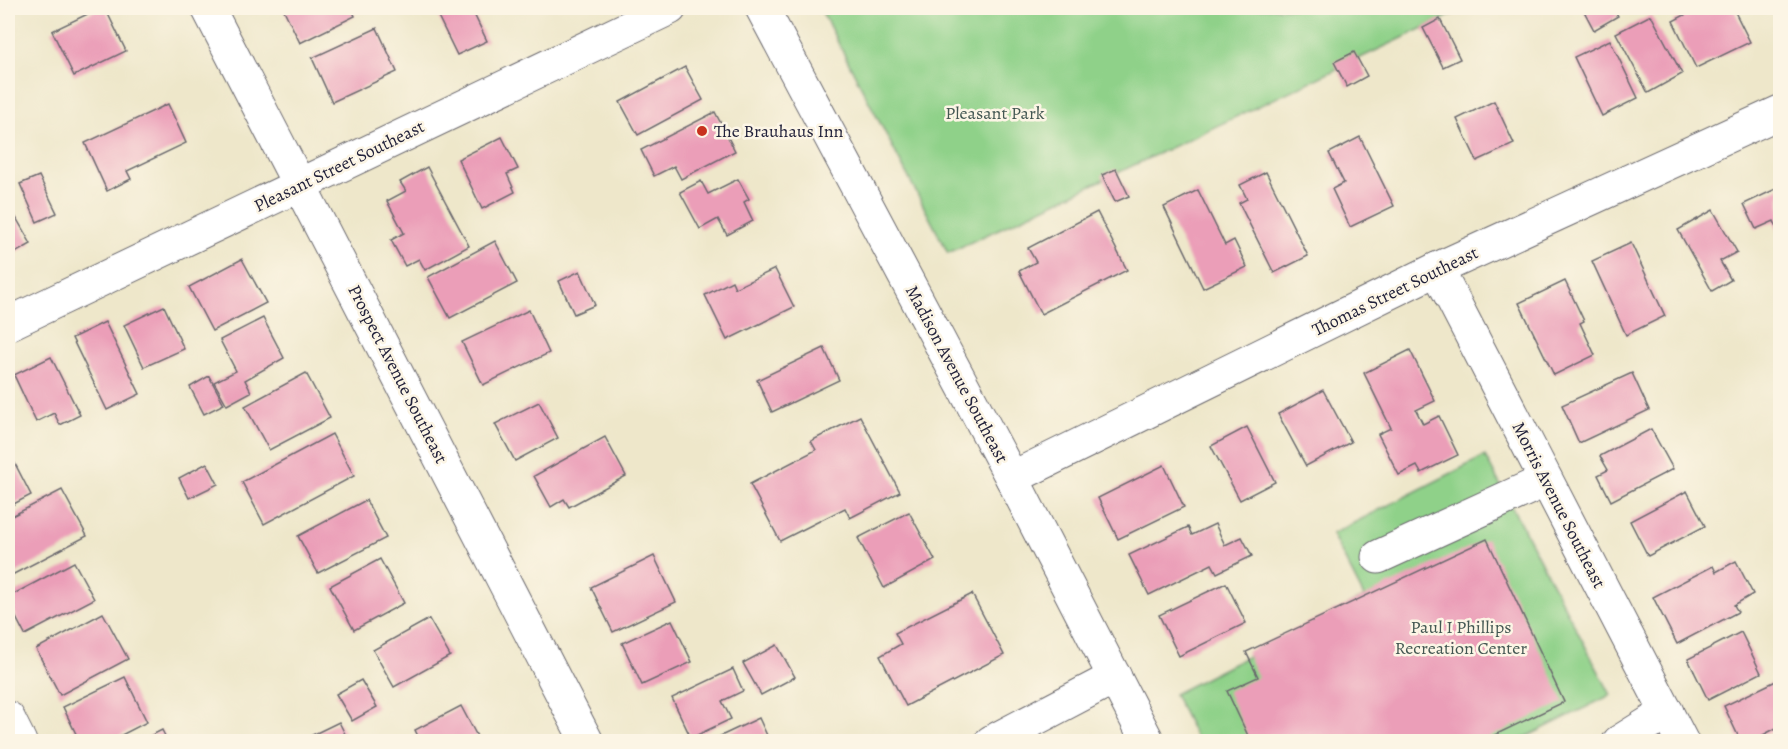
<svg xmlns="http://www.w3.org/2000/svg" width="1788" height="749" font-family="Alegreya,serif">
  <rect width="100%" height="100%" fill="#fcf5e5"/>
  <filter id="ink" filterUnits="userSpaceOnUse"><feTurbulence type="fractalNoise" baseFrequency=".0167" numOctaves="2"/><feDisplacementMap in="SourceGraphic" scale="12" xChannelSelector="R" yChannelSelector="G"/><feConvolveMatrix kernelMatrix="1 2 1 2 8 2 1 2 1" color-interpolation-filters="sRGB"/></filter>
  <filter id="wash" filterUnits="userSpaceOnUse"><feTurbulence type="fractalNoise" baseFrequency=".008" numOctaves="4" result="noise"/><feDisplacementMap in="SourceGraphic" scale="24" xChannelSelector="R" yChannelSelector="G"/><feGaussianBlur stdDeviation="1.35" result="paint"/><feColorMatrix in="noise" values="0 0 0 0 0 0 0 0 0 0 0 0 0 0 0 0 0 1.4 0 .05"/><feComposite in="paint" operator="in"/></filter>
  <g filter="url(#wash)">
    <rect width="100%" height="100%" fill="#eee7ca"/>
    <g fill="#8fd189" stroke="#587a62" stroke-width="1.5">
      <path d="M820,8h646l-518,245z"/>
      <path d="M1485,456l126,239 -93,46 -320,1 -24,-48 190,-97 -32,-63z"/>
    </g>
    <g id="blocks">
      <g fill="#eb9eb8">
        <path d="M100,8h5l21,43 -52,25 -22,-45z"/>
        <path d="M283,8h68l4,8 -55,27z"/>
        <path d="M434,8h37l16,33 -30,14z"/>
        <path d="M1591,8h22l5,8 -24,14 -10,-19z"/>
        <path d="M1698,8h35l17,34 -54,26 -23,-47z"/>
        <path d="M1651,15l31,59 -34,19 -32,-60z"/>
        <path d="M1440,19l20,40 -17,8 -20,-39z"/>
        <path d="M377,28l20,44 -65,30 -20,-44z"/>
        <path d="M1610,40l28,58 -36,18 -28,-59z"/>
        <path d="M1354,52l13,24 -20,11 -13,-25z"/>
        <path d="M685,67l18,33 -65,35 -18,-33z"/>
        <path d="M1494,101l20,43 -37,17 -20,-42z"/>
        <path d="M168,104l18,39 -59,28 4,8 -24,12 -22,-48z"/>
        <path d="M715,112l20,39 -54,28 -7,-13 -20,10 -13,-26z"/>
        <path d="M502,137l16,32 -11,5 8,18 -33,17 -24,-50z"/>
        <path d="M1360,137l34,69 -44,21 -18,-38 12,-6 -15,-30z"/>
        <path d="M427,167l42,79 -44,24 -6,-11 -14,7 -14,-26 13,-7 -17,-32 19,-10 -6,-9z"/>
        <path d="M1116,169l13,27 -14,6 -13,-27z"/>
        <path d="M1266,172l42,84 -34,17 -35,-70 8,-4 -7,-14z"/>
        <path d="M39,176l18,37 -20,9 -17,-38z"/>
        <path d="M738,179l11,20 -5,3 9,19 -26,14 -9,-16 -18,10 -20,-37 21,-11 7,13z"/>
        <path d="M1780,187v48l-6,-14 -18,8 -12,-25z"/>
        <path d="M1198,190l27,55 9,-5 13,27 -44,21 -39,-81z"/>
        <path d="M10,207l21,37 -23,13v-49z"/>
        <path d="M1713,210l24,42 -17,9 11,19 -19,11 -34,-61z"/>
        <path d="M1097,212l30,58 -86,44 -22,-43 17,-9 -8,-14z"/>
        <path d="M495,241l22,42 -67,35 -22,-41z"/>
        <path d="M1631,243l34,73 -39,19 -34,-74z"/>
        <path d="M242,259l24,44 -54,28 -23,-44z"/>
        <path d="M775,269l19,38 -67,33 -22,-45 27,-14 3,7z"/>
        <path d="M580,271l15,34 -21,9 -15,-33z"/>
        <path d="M1565,281l19,40 -4,2 15,32 -41,20 -35,-72z"/>
        <path d="M164,306l20,43 -40,18 -20,-42z"/>
        <path d="M529,310l20,43 -66,32 -21,-43z"/>
        <path d="M263,318l21,40 -39,22 6,12 -24,13 -13,-23 22,-11 -16,-31z"/>
        <path d="M105,322l35,72 -33,16 -35,-72z"/>
        <path d="M824,348l15,32 -67,32 -15,-32z"/>
        <path d="M1410,350l25,51 -19,9 7,14 16,-8 19,39 -37,18 -4,-7 -18,9 -21,-41 13,-6 -27,-55z"/>
        <path d="M51,357l29,58 -20,10 -6,-12 -18,9 -22,-47z"/>
        <path d="M306,373l24,45 -61,32 -24,-44z"/>
        <path d="M1632,373l17,37 -70,33 -17,-38z"/>
        <path d="M209,376l15,28 -20,10 -14,-27z"/>
        <path d="M1323,390l28,52 -45,24 -28,-52z"/>
        <path d="M539,402l19,36 -43,23 -20,-37z"/>
        <path d="M860,416l40,76 -50,26 -5,-10 -65,33 -30,-57 66,-34 -5,-9z"/>
        <path d="M1247,427l28,55 -35,18 -29,-54z"/>
        <path d="M1651,429l22,40 -62,32 -13,-26 10,-5 -8,-14z"/>
        <path d="M332,434l22,42 -90,48 -22,-42z"/>
        <path d="M605,437l21,39 -57,31 -5,-8 -13,8 -17,-31z"/>
        <path d="M8,450l23,45 -23,12z"/>
        <path d="M207,463l11,21 -29,14 -10,-20z"/>
        <path d="M1164,465l20,42 -66,32 -20,-41z"/>
        <path d="M62,490l25,46 -79,41v-59z"/>
        <path d="M1687,491l18,35 -57,30 -18,-35z"/>
        <path d="M366,500l20,38 -68,35 -20,-37z"/>
        <path d="M909,512l26,48 -51,28 -26,-50z"/>
        <path d="M1215,524l10,21 17,-8 10,19 -35,17 -5,-9 -63,31 -20,-40 59,-28 4,8z"/>
        <path d="M1487,539l77,163 -84,40h-6l-3,-6 -11,6h-209l-24,-51 31,-14 -12,-25z"/>
        <path d="M654,556l22,46 -63,30 -22,-45z"/>
        <path d="M380,559l24,44 -50,27 -24,-44z"/>
        <path d="M1736,561l17,33 -19,11 4,7 -61,32 -24,-47 60,-31 3,6z"/>
        <path d="M74,562l20,37 -69,36 -17,-33v-5z"/>
        <path d="M1226,583l20,40 -67,33 -20,-41z"/>
        <path d="M972,594l32,61 -98,51 -26,-50 21,-12 -6,-11z"/>
        <path d="M103,613l25,46 -68,36 -24,-46z"/>
        <path d="M429,619l21,37 -56,31 -21,-37z"/>
        <path d="M672,620l20,42 -50,23 -20,-42z"/>
        <path d="M1741,632l20,41 -53,27 -20,-41z"/>
        <path d="M777,645l18,32 -34,18 -18,-32z"/>
        <path d="M733,669l10,22 -21,10 9,18 -40,19 -19,-40z"/>
        <path d="M125,677l22,45 -39,20h-28l-17,-35z"/>
        <path d="M1780,679v47l-30,16h-9l-17,-36z"/>
        <path d="M361,680l16,27 -25,14 -16,-27z"/>
        <path d="M461,706l19,36h-59l-6,-12z"/>
        <path d="M759,718l11,24h-62z"/>
        <path d="M339,722l10,20h-51z"/>
        <path d="M162,730l6,12h-30z"/>
      </g>
    </g>
  </g>
  <g filter="url(#ink)">
    <use href="#blocks" fill-opacity="0" stroke="#69676d" stroke-width="1.5"/>
    <g fill="none" stroke-linecap="round" stroke-linejoin="round">
      <defs>
        <g id="minor">
          <path d="M208,8l379,734"/>
          <path d="M762,8l250,470 136,264"/>
          <path d="M1437,269l245,473"/>
          <path d="M8,324l662,-316"/>
          <path d="M1012,478l425,-209 343,-157"/>
          <path d="M1378,557l168,-77"/>
          <path d="M8,718l12,24"/>
          <path d="M991,742l124,-65"/>
          <path d="M1619,742l48,-30"/>
        </g>
      </defs>
      <use href="#minor" stroke="#69676d" stroke-width="35"/>
      <use href="#minor" stroke="#fff" stroke-width="33"/>
    </g>
  </g>
  <circle fill="#c8321e" stroke="#fcf5e5" stroke-width="2" cx="702" cy="131" r="6"/>
  <g text-anchor="middle" dominant-baseline="central" stroke-width="5" stroke-linejoin="round" paint-order="stroke">
    <g font-size="18" fill="#435752" stroke="#fcf5e5">
      <text x="995" y="113">Pleasant Park</text>
      <text x="1461" y="627">Paul I Phillips<tspan x="1461" dy="21">Recreation Center</tspan></text>
    </g>
    <g font-size="18" fill="#22223b" stroke="#fcf5e5" text-anchor="start">
      <text x="714" y="131">The Brauhaus Inn</text>
    </g>
    <g font-size="18" fill="#22223b" stroke="#fcf5e5">
      <text transform="translate(339 166) rotate(-26)">Pleasant Street Southeast</text>
      <text transform="translate(1395 291) rotate(-26)">Thomas Street Southeast</text>
      <text transform="translate(398 374) rotate(63)">Prospect Avenue Southeast</text>
      <text transform="translate(957 374) rotate(62)">Madison Avenue Southeast</text>
      <text transform="translate(1559 505) rotate(63)">Morris Avenue Southeast</text>
    </g>
  </g>
  <rect width="1788" height="749" fill="none" stroke="#fcf5e5" stroke-width="30"/>
</svg>
